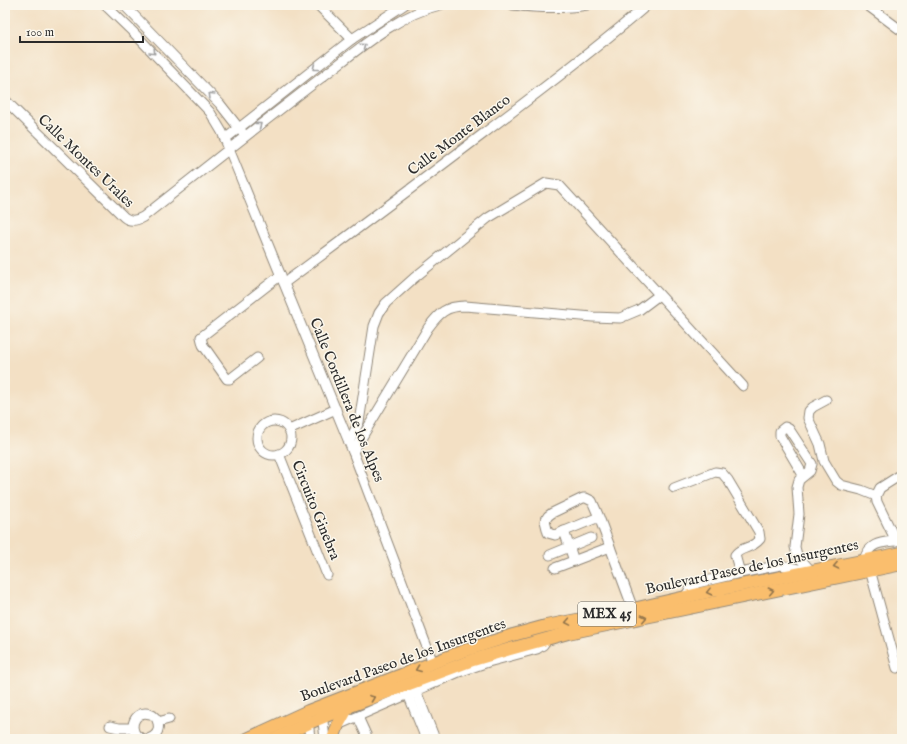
<svg xmlns="http://www.w3.org/2000/svg" width="907" height="744" font-family="'IM FELL English',serif">
  <rect width="100%" height="100%" fill="#fbf7ec"/>
  <filter id="ink" filterUnits="userSpaceOnUse"><feTurbulence type="fractalNoise" baseFrequency=".025" numOctaves="2"/><feDisplacementMap in="SourceGraphic" scale="8" xChannelSelector="R" yChannelSelector="G"/><feConvolveMatrix kernelMatrix="1 2 1 2 8 2 1 2 1" color-interpolation-filters="sRGB"/></filter>
  <filter id="wash" filterUnits="userSpaceOnUse"><feTurbulence type="fractalNoise" baseFrequency=".012" numOctaves="4" result="noise"/><feDisplacementMap in="SourceGraphic" scale="16" xChannelSelector="R" yChannelSelector="G"/><feGaussianBlur stdDeviation="0.9" result="paint"/><feColorMatrix in="noise" values="0 0 0 0 0 0 0 0 0 0 0 0 0 0 0 0 0 1.4 0 .05"/><feComposite in="paint" operator="in"/></filter>
  <g filter="url(#wash)">
    <rect width="100%" height="100%" fill="#f3e0c4"/>
  </g>
  <g filter="url(#ink)">
    <g fill="none" stroke-linecap="round" stroke-linejoin="round">
      <defs>
        <g id="minor">
          <path d="M105,5l29,28 76,79 12,20 131,320 80,211"/>
          <path d="M124,5l96,99 22,28"/>
          <path d="M318,5l34,34"/>
          <path d="M513,5c25,3 49,4 74,0"/>
          <path d="M867,5l35,26"/>
          <path d="M5,100l119,117c6,5 12,4 19,0 58,-46 115,-91 174,-136 36,-27 78,-66 123,-76"/>
          <path d="M225,139l127,-100 52,-34"/>
          <path d="M284,283c67,-49 133,-99 199,-149 55,-42 111,-83 164,-129"/>
          <path d="M257,358l-27,21h-3l-24,-34 -2,-8 80,-62"/>
          <path d="M826,400l-13,7 -4,4 -1,7 12,26 4,17 12,20 5,4 20,5 15,6"/>
          <circle cx="274" cy="438" r="17"/>
          <path d="M289,430l47,-21"/>
          <path d="M349,442l10,-20 15,-96 5,-13 7,-10 28,-25 74,-60 58,-35 13,2 184,201"/>
          <path d="M353,452l75,-124c11,-15 18,-22 37,-22l128,11 27,1 19,-8 20,-15"/>
          <path d="M279,454l48,121"/>
          <path d="M803,475l-23,-39v-5l5,-4 4,2 23,35 -2,7 -11,9 -2,7 2,27 -4,33 2,8 14,16"/>
          <path d="M674,488l41,-16 7,1 6,7 31,52 1,7c-9,11 -19,7 -25,16l5,18"/>
          <path d="M599,517l-44,18 -7,-2 -3,-12 3,-5 4,-3 31,-15h3l6,3 7,16 34,92"/>
          <path d="M564,531l10,30"/>
          <path d="M896,541l-19,-39 -1,-6 4,-8 22,-14"/>
          <path d="M550,555l41,-17"/>
          <path d="M864,560c6,-20 20,-17 38,-20"/>
          <path d="M555,568l55,-21"/>
          <path d="M870,570l27,98"/>
          <path d="M684,598l7,-10 6,-5 43,-10 41,-8 25,6"/>
          <path d="M416,691l19,48"/>
          <path d="M408,694l18,45"/>
          <path d="M322,713l3,26"/>
          <path d="M358,717l10,22"/>
          <path d="M308,719l2,20"/>
          <path d="M158,722l11,-3"/>
          <path d="M338,725l121,-53 29,-10 49,-13 6,-4 4,-6"/>
          <path d="M110,726l9,2h13"/>
          <path d="M144,739c-19,-4 -11,-31 6,-25 4,1 7,5 8,9 2,8 -3,14 -10,16"/>
        </g>
        <g id="major">
          <path d="M247,739l61,-28 158,-61 47,-15 33,-9 87,-17 83,-19 186,-37"/>
          <path d="M275,739l34,-16 39,-16 125,-47 37,-11 58,-16 334,-69"/>
          <path d="M333,739l5,-14 10,-18"/>
        </g>
      </defs>
      <use href="#minor" stroke="#8f8678" stroke-width="11"/>
      <use href="#major" stroke="#8f8678" stroke-width="14"/>
      <use href="#minor" stroke="#fff" stroke-width="9"/>
      <use href="#major" stroke="#fabe6d" stroke-width="12"/>
    </g>
    <defs><path id="oneway-chevron" d="M-2-3.5L2.5 0L-2 3.5" fill="none" stroke-width="1.6" stroke-linecap="round" stroke-linejoin="round"/></defs>
    <g stroke="#a0a0a0">
      <use href="#oneway-chevron" transform="translate(363 46) rotate(-36)"/>
      <use href="#oneway-chevron" transform="translate(153 52) rotate(47)"/>
      <use href="#oneway-chevron" transform="translate(315 68) rotate(142)"/>
      <use href="#oneway-chevron" transform="translate(211 95) rotate(-135)"/>
      <use href="#oneway-chevron" transform="translate(259 125) rotate(-37)"/>
    </g>
    <g stroke="#92744c">
      <use href="#oneway-chevron" transform="translate(836 566) rotate(168)"/>
      <use href="#oneway-chevron" transform="translate(771 591) rotate(-12)"/>
      <use href="#oneway-chevron" transform="translate(709 592) rotate(166)"/>
      <use href="#oneway-chevron" transform="translate(644 618) rotate(-12)"/>
      <use href="#oneway-chevron" transform="translate(568 622) rotate(170)"/>
      <use href="#oneway-chevron" transform="translate(418 669) rotate(159)"/>
      <use href="#oneway-chevron" transform="translate(372 698) rotate(-21)"/>
    </g>
  </g>
  <g text-anchor="middle" dominant-baseline="central" stroke-width="3" stroke-linejoin="round" paint-order="stroke">
    <rect fill="#fbf7ec" stroke="#696865" stroke-width="1" x="578" y="602" width="58" height="24" rx="3"/>
    <g font-size="14" font-weight="bold" fill="#2b2b2b">
      <text x="607" y="614">MEX 45</text>
    </g>
    <g font-size="15" fill="#2b2b2b" stroke="#fbf7ec">
      <text transform="translate(459 135) rotate(-37)">Calle Monte Blanco</text>
      <text transform="translate(86 161) rotate(44)">Calle Montes Urales</text>
      <text transform="translate(347 400) rotate(68)">Calle Cordillera de los Alpes</text>
      <text transform="translate(316 510) rotate(68)">Circuito Ginebra</text>
      <text transform="translate(752 567) rotate(-12)">Boulevard Paseo de los Insurgentes</text>
      <text transform="translate(403 660) rotate(-20)">Boulevard Paseo de los Insurgentes</text>
    </g>
  </g>
  <rect width="907" height="744" fill="none" stroke="#fbf7ec" stroke-width="20"/>
  <path d="M20 36v6h123v-6" fill="none" stroke="#2b2b2b" stroke-width="2"/>
  <text x="26" y="36" font-size="12" fill="#2b2b2b" stroke="#fbf7ec" stroke-width="3" paint-order="stroke">100 m</text>
</svg>
